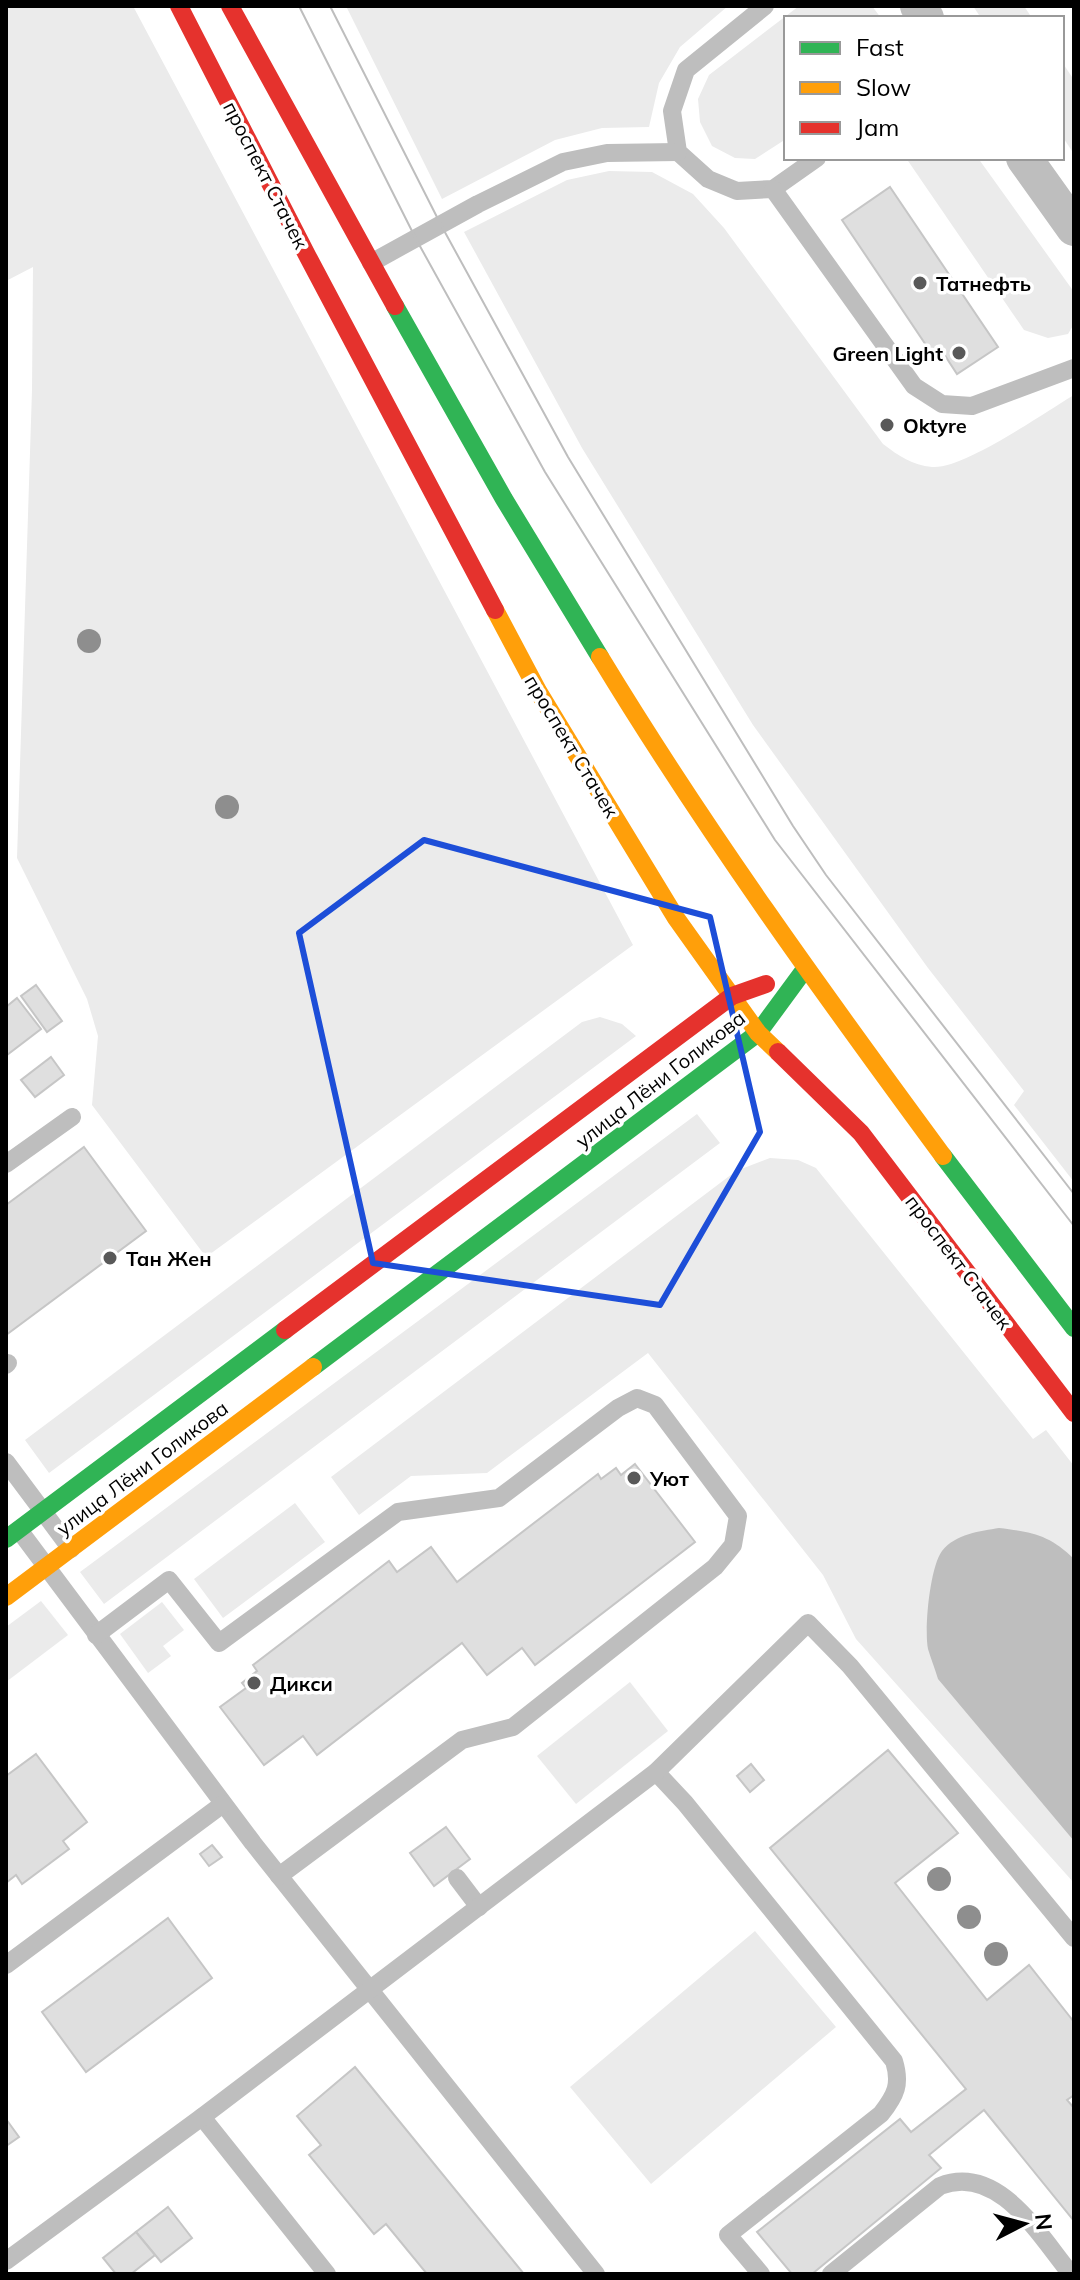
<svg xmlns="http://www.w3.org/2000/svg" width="1080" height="2280" font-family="Mulish,sans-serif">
  <rect width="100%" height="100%" fill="#fff"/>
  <g fill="#ebebeb">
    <path d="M6,6h127l500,939 -427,312 -114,-152 6,-69 -11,-37 -70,-141 15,-468 1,-123 -27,14z"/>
    <path d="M346,6h382l-48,41 -21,36 -10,44 -47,1 -47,12 -113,59z"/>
    <path d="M799,6h73l9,12h-95v121l-31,20 -20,-1 -23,-12 -12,-24 -2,-23 11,-24z"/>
    <path d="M973,6h51l8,12h-51z"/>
    <path d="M1062,62l12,18v74l-12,-18z"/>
    <path d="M906,158h72l96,134v32l-6,10 -20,4 -24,-8z"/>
    <path d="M609,171l43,1 41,22 31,34 159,216c16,12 29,21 49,23 31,3 113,-55 142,-72v787l-60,-77 10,-14 -96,-123 -175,-243 -171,-277 -118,-216 103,-52z"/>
    <path d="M600,1017l22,7 14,12 -587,437 -24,-33 557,-418z"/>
    <path d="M697,1114l23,29 -616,461 -24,-32z"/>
    <path d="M770,1158l28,2 18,8 217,271 13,-9 28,36v417l-218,-244 -33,-64 -175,-222 -161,120 -76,3 -52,39 -28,-38 405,-306z"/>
    <path d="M295,1503l30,39 -102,76 -29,-39z"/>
    <path d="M41,1601l27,34 -62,47v-55z"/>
    <path d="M162,1602l22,28 -21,16 8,10 -23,17 -28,-39z"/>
    <path d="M630,1682l38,49 -92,73 -39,-48z"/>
    <path d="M755,1931l81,96 -185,157 -81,-97z"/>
  </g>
  <path fill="#bebebe" d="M999,1528c33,4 51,7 75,31v282l-136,-162c-3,-10 -7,-20 -10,-30 -4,-20 2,-82 14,-98 13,-17 39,-20 57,-23z"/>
  <g fill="#dfdfdf" stroke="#c6c6c6" stroke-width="2">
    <path d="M890,187l108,160 -41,27 -17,-26 -8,6 -90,-134z"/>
    <path d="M36,985l26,36 -15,11 -26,-36z"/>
    <path d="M17,998l24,31 -34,26 -1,-48z"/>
    <path d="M51,1057l13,18 -29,22 -14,-17z"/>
    <path d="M84,1147l62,84 -140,104v-130z"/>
    <path d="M635,1464l60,78 -160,123 -13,-17 -35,27 -25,-32 -145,112 -14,-19 -39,29 -44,-58 26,-19 -4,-5 15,-12 -4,-6 136,-104 8,11 34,-25 26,35 141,-108 3,5 15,-11 5,7z"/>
    <path d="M888,1750l70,83 -63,50 92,117 42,-35 45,57v73l-7,5 7,8v113l-90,-111 -55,45 12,13 -129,106h-20l-35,-42 143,-113 11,13 55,-43 -196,-241z"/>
    <path d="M36,1754l51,68 -24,19 6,8 -47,35 -6,-9 -10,8v-107z"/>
    <path d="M751,1764l13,16 -14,12 -13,-16z"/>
    <path d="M446,1827l24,32 -36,27 -24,-33z"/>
    <path d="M212,1845l10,12 -13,9 -9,-12z"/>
    <path d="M168,1918l44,60 -126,94 -44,-60z"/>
    <path d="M355,2067l169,207h-97l-41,-50 -12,10 -65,-79 12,-10 -24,-29z"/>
    <path d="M6,2119l13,18 -13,9z"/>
    <path d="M168,2207l24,31 -31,24 -25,-30z"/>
    <path d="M136,2232l19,23 -24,19h-15l-13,-16z"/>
  </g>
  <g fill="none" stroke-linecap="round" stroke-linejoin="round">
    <g stroke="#bebebe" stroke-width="18">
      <path d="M765,6l-79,64 -14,41 6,41 30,27 29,12 36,-2 44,-31"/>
      <path d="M773,189l141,197 28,18 30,2 102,-38"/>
      <path d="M371,263l107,-59 85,-42 44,-9 71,-1"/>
      <path d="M6,1164l66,-47"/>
      <path d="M6,1365l2,-2"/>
      <path d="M6,1462l65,87"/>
      <path d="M19,1530l234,313 343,431"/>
      <path d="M96,1635l73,-55 50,63 179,-131 101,-14 119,-90 19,-10 18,7 83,111 -5,29 -18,22 -202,160 -51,13 -183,136"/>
      <path d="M656,1772l29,31 209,258c7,23 2,34 -13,53l-153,121 33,39"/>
      <path d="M457,1878l22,29"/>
      <path d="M6,1965l217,-161"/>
      <path d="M202,2117l125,157"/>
      <path d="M6,2261l196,-144 454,-345 152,-149 42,43 224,272"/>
      <path d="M831,2274l109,-88c58,-23 99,49 131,88"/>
    </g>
    <g stroke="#bebebe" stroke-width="36">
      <path d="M918,6l8,12"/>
      <path d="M1024,158l50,70"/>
    </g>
    <g stroke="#30b455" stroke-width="18">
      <path d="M395,306l109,193 96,158"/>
      <path d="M943,1156l131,172"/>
      <path d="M313,1367l445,-334 47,-64"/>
      <path d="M6,1539l279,-209"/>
    </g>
    <g stroke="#ff9f0a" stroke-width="18">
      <path d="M495,610l43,81 138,227 82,115 20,19"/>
      <path d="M600,657c105,173 223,336 343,499"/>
      <path d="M6,1597l307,-230"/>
    </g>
    <g stroke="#e5322d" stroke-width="18">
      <path d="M179,6l129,251 187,353"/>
      <path d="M230,6l165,300"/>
      <path d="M778,1052l83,81 213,280"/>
      <path d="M285,1330l447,-334 34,-12"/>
    </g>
    <g stroke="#bebebe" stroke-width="2">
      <path d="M299,6l117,233 129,233 230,368 299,386"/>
      <path d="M330,6l111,219 127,232 225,369 33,49 248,319"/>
    </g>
  </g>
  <g fill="#8e8e8e">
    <circle cx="89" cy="641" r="12"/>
    <circle cx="227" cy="807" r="12"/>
    <circle cx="939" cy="1879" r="12"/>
    <circle cx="969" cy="1917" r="12"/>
    <circle cx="996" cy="1954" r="12"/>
  </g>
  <path fill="none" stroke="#1d4ed8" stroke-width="6" stroke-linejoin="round" d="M424,840l286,77 50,215 -100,173 -287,-42 -74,-330z"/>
  <g fill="#595959" stroke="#fff" stroke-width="3">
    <circle cx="920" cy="283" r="8"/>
    <circle cx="959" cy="353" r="8"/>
    <circle cx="887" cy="425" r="8"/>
    <circle cx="110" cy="1258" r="8"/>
    <circle cx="634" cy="1478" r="8"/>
    <circle cx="254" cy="1683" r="8"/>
  </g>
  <g text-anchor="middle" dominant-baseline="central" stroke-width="7" stroke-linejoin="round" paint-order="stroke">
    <g font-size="20" fill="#000" stroke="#fff">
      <text transform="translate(266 175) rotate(63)">проспект Стачек</text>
      <text transform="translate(572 746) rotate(59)">проспект Стачек</text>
      <text transform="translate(660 1079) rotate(-38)">улица Лёни Голикова</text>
      <text transform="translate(959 1262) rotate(53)">проспект Стачек</text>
      <text transform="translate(142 1468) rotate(-37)">улица Лёни Голикова</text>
    </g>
    <g font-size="20" font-weight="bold" fill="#000" stroke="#fff" text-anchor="start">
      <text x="936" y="283">Татнефть</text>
      <text x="943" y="353" text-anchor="end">Green Light</text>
      <text x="903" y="425">Oktyre</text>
      <text x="126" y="1258">Тан Жен</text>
      <text x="650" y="1478">Уют</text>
      <text x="270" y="1683">Дикси</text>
    </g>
  </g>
  <rect width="1080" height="2280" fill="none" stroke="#000000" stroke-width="16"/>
  <rect x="784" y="16" width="280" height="144" fill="#ffffff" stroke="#999999" stroke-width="2"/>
  <rect x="800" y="42" width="40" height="12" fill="#30b455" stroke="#999999" stroke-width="2"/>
  <text x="856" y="56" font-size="24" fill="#000000">Fast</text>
  <rect x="800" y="82" width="40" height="12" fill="#ff9f0a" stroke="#999999" stroke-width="2"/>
  <text x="856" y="96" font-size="24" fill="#000000">Slow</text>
  <rect x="800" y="122" width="40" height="12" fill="#e5322d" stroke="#999999" stroke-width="2"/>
  <text x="856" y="136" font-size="24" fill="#000000">Jam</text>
  <g transform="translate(1024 2224) rotate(84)" stroke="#ffffff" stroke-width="6" paint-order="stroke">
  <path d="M0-6L14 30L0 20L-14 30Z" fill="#000000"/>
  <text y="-12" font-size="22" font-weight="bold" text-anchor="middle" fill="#000000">N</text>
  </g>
</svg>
